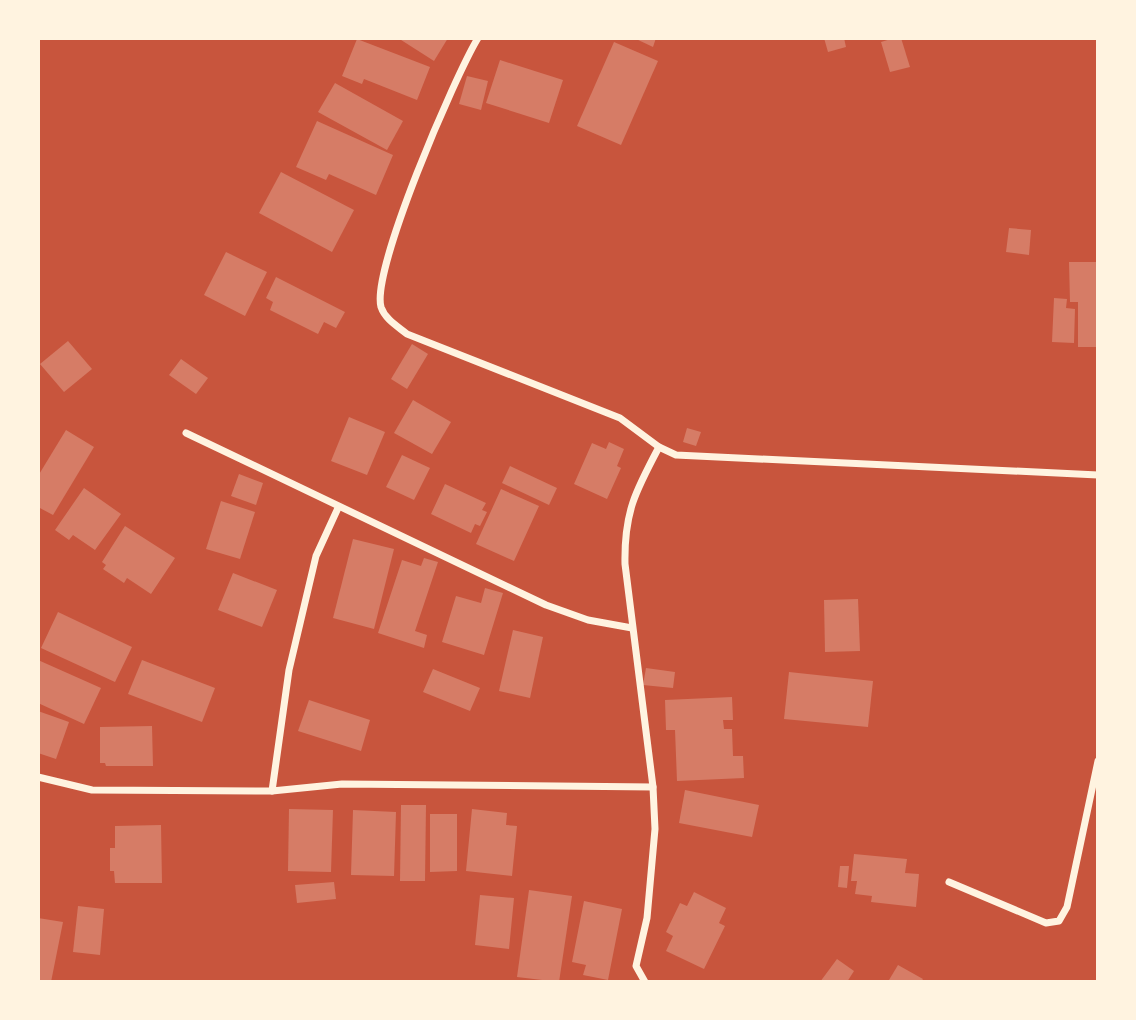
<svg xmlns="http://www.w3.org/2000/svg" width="1136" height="1020" font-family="Overpass,sans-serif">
  <rect width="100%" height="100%" fill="#c8553d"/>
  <g fill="#d67c66">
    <path d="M398,38h50l-14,23z"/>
    <path d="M634,38h22l-3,9z"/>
    <path d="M824,38h20l2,9 -18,5z"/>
    <path d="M894,38h7l9,29 -20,5 -9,-30z"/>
    <path d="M357,39l73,28 -13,33 -53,-21 -2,5 -20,-8z"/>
    <path d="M614,42l44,19 -37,84 -44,-19z"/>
    <path d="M500,60l63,20 -14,43 -63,-20z"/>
    <path d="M467,76l21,5 -7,29 -22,-6z"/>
    <path d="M335,83l68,38 -16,29 -69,-38z"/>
    <path d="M317,121l76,34 -17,40 -47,-21 -3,6 -30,-13z"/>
    <path d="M281,172l73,38 -22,42 -73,-39z"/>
    <path d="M1009,228l22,2 -2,25 -23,-3z"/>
    <path d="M226,252l41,20 -22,44 -41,-21z"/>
    <path d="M1069,262h29v85h-20v-45h-8z"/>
    <path d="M276,277l69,35 -9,16 -12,-6 -6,12 -48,-24 3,-8 -7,-4z"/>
    <path d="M1054,298l13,1 -1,9 9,1 -1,34 -22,-1z"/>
    <path d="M68,341l24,28 -28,23 -24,-28z"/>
    <path d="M412,344l16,10 -21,35 -16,-10z"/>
    <path d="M181,359l27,19 -12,16 -27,-19z"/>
    <path d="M413,400l38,22 -19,32 -38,-21z"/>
    <path d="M349,417l36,15 -18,43 -36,-14z"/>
    <path d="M687,428l14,4 -5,14 -13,-4z"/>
    <path d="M66,430l28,17 -41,68 -15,-8v-31z"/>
    <path d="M609,442l15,7 -7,17 4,2 -14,31 -33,-15 18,-41 14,6z"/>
    <path d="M402,455l28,13 -16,32 -28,-13z"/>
    <path d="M510,466l47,22 -8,17 -47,-22z"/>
    <path d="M239,474l24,9 -7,22 -25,-9z"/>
    <path d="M445,484l41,19 -4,7 5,2 -7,14 -5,-2 -4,9 -40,-19z"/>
    <path d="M84,488l37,26 -26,36 -22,-15 -4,5 -14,-10z"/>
    <path d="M501,489l38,17 -25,55 -38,-17z"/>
    <path d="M221,501l34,11 -15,47 -34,-10z"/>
    <path d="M125,526l50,32 -24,36 -24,-16 -3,5 -21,-14 3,-4 -4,-3z"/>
    <path d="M353,539l41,10 -20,80 -41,-11z"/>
    <path d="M424,558l14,4 -23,69 12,4 -3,13 -46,-15 24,-73 19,6z"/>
    <path d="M233,573l44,17 -15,37 -44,-17z"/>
    <path d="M485,588l18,5 -19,62 -42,-13 14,-46 25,7z"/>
    <path d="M858,599l2,52 -35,1 -1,-52z"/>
    <path d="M58,612l74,35 -17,35 -74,-34z"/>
    <path d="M513,630l30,7 -13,61 -31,-7z"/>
    <path d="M38,660l63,28 -17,36 -46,-21z"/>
    <path d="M142,660l73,28 -13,34 -74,-28z"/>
    <path d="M646,668l29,4 -2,16 -30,-3z"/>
    <path d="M433,669l47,19 -10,23 -47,-19z"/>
    <path d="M789,672l84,9 -5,46 -84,-8z"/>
    <path d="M732,697l1,23h-10l1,9h8l1,27h10l1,22 -67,3 -2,-51h-9l-1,-30z"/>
    <path d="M309,700l61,20 -9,31 -63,-20z"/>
    <path d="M38,711l31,11 -13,37 -18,-6z"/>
    <path d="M152,726l1,40h-47l-1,-3h-5v-36z"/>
    <path d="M685,790l74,15 -7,32 -73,-14z"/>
    <path d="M401,805h25l-1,76h-25z"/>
    <path d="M289,809l44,1 -2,62 -43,-1z"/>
    <path d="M472,809l35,4 -1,12 11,1 -5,50 -46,-5z"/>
    <path d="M353,810l43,2 -2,64 -43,-1z"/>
    <path d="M430,814h27v57l-27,1z"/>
    <path d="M161,825l1,58h-47l-1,-12h-4v-23h5v-22z"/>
    <path d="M854,854l53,5 -2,14 14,1 -3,33 -45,-5 1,-6 -17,-2 2,-13h-6z"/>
    <path d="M840,866h9l-2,22 -9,-1z"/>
    <path d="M334,882l2,17 -39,4 -2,-18z"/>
    <path d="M529,890l43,6 -13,86 -42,-5z"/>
    <path d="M694,892l32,16 -7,15 6,3 -21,43 -38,-18 7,-15 -7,-4 14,-29 7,3z"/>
    <path d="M480,895l34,3 -5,51 -34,-4z"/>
    <path d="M584,901l38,8 -14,71 -25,-5 3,-10 -14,-3z"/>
    <path d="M78,906l26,3 -4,46 -27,-3z"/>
    <path d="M38,918l25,4 -12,60h-13z"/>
    <path d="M837,959l17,12 -7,11h-27z"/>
    <path d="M898,965l25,14 -2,3 -32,-2z"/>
  </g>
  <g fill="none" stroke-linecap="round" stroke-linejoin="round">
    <g stroke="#fff3e0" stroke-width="7">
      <path d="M478,38c-23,38 -107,232 -97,269 4,12 16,19 26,27l213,84 39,29 17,8 422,20"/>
      <path d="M186,433l360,172 42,15 44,8"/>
      <path d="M38,777l54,13 180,1 70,-7 311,3"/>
      <path d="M272,791l17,-121 27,-114 22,-48"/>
      <path d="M949,882l97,41 13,-2 8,-14 31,-146"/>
      <path d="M645,982l-9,-16 11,-48 8,-89 -2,-42 -28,-223c-1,-51 10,-72 34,-117"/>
    </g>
  </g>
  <rect width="1136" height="1020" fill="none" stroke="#fff3e0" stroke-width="80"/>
</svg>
